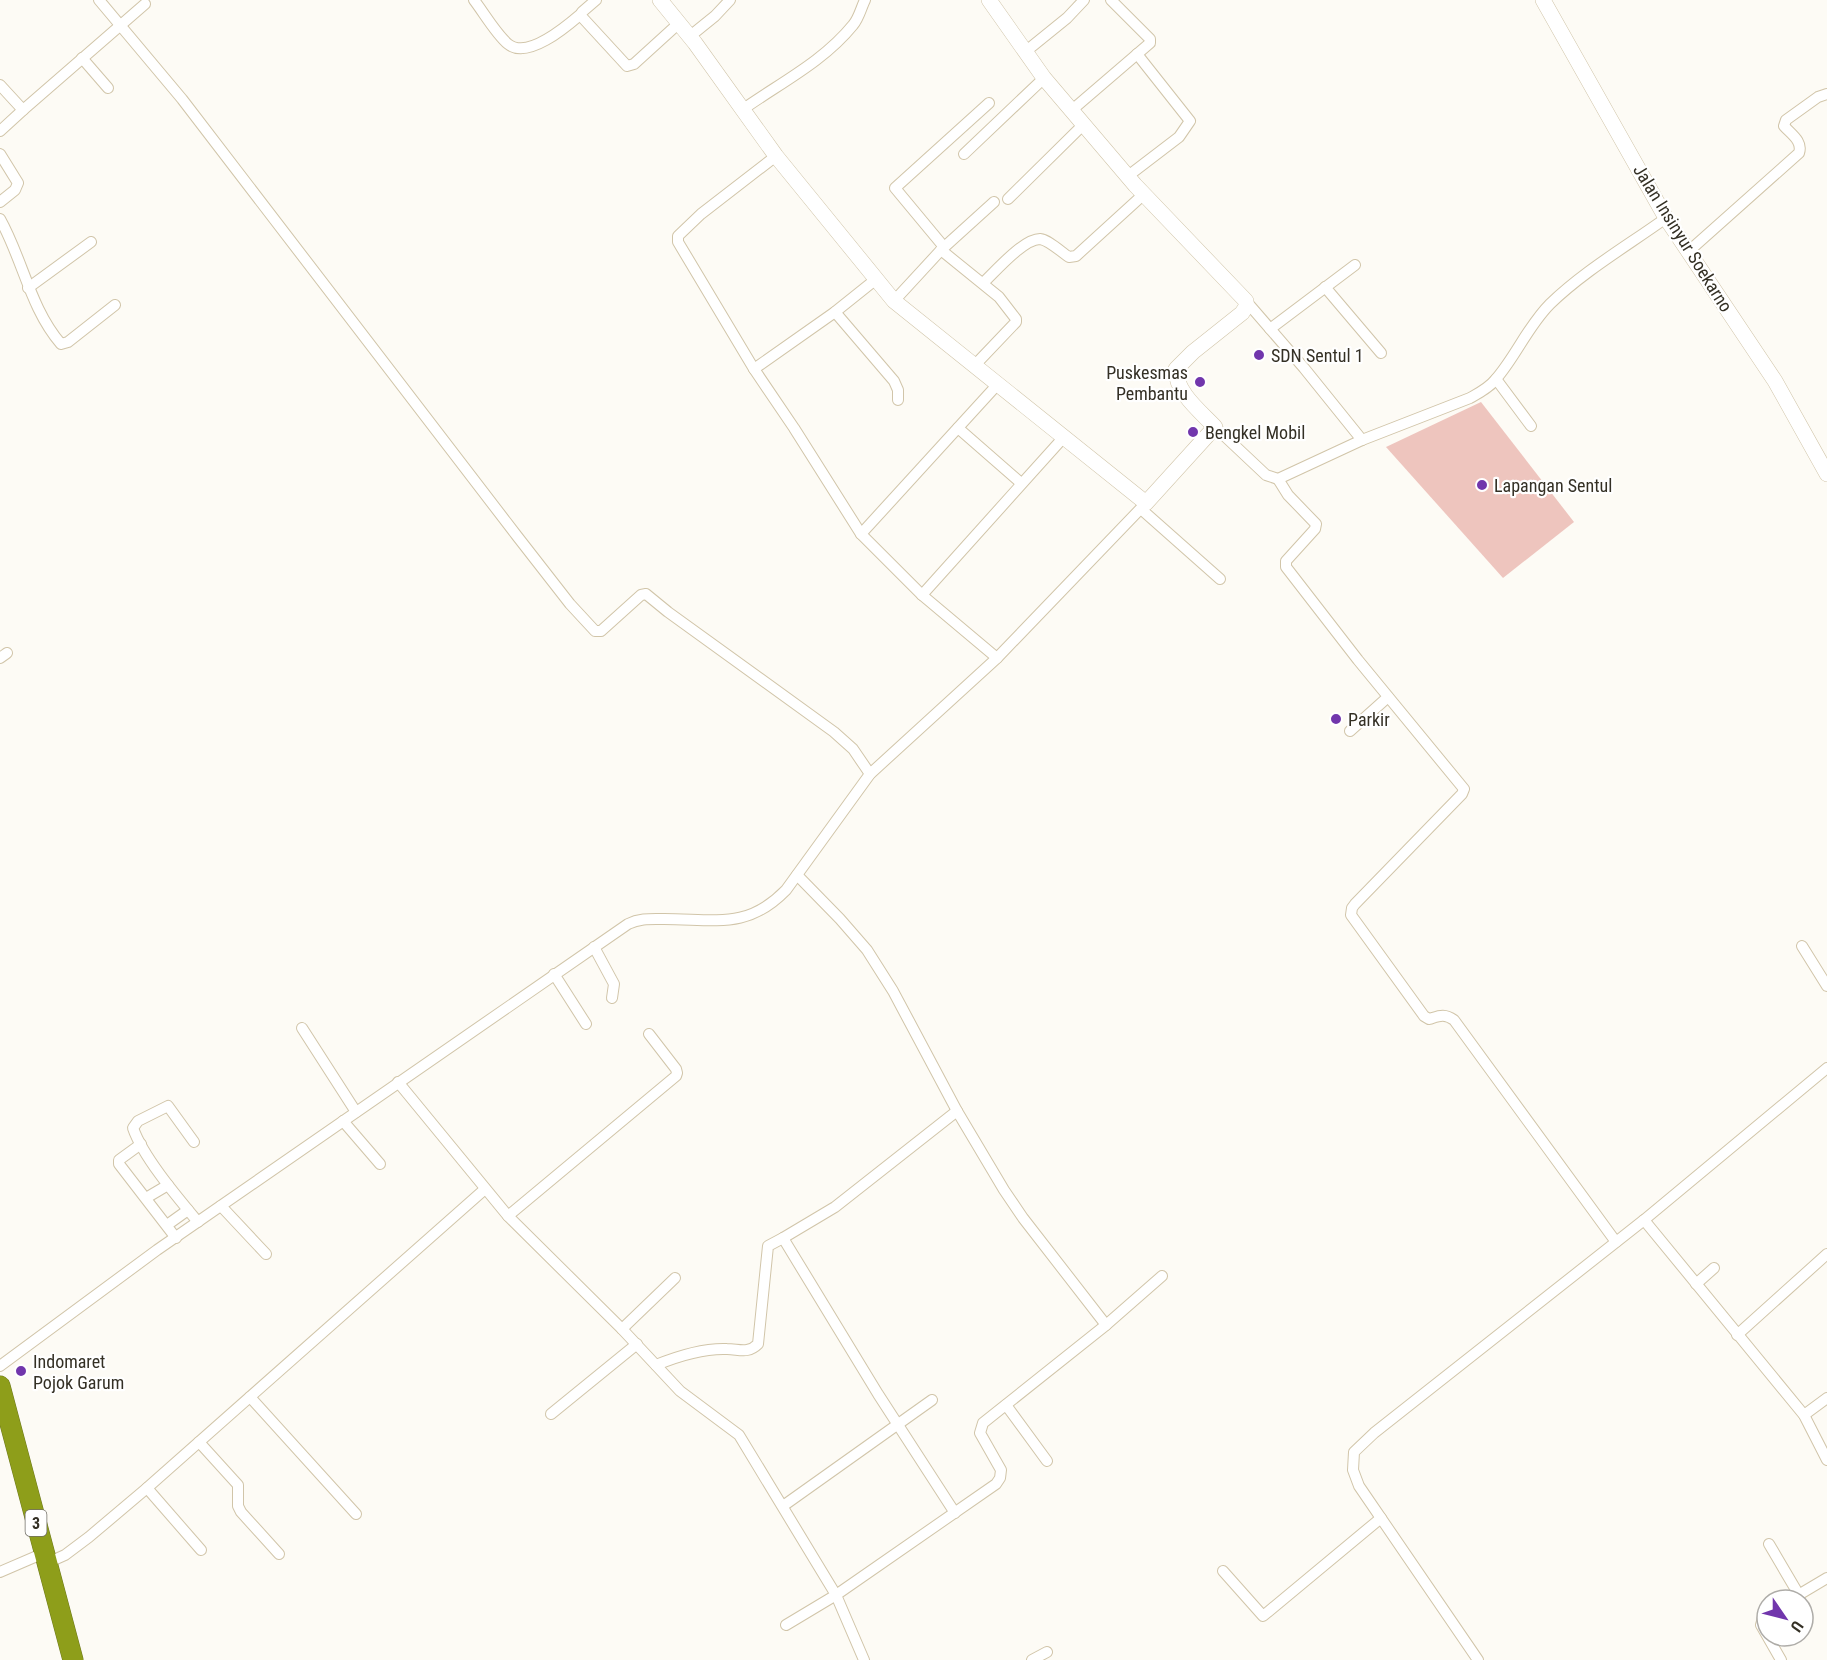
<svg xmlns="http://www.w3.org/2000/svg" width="1827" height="1660" font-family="'Roboto Condensed',sans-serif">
  <rect width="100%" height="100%" fill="#fdfbf5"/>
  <path fill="#eec5be" d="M1481,402l93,120 -71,56 -117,-131z"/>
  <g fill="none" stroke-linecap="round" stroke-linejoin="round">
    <defs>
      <g id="street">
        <path d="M99,0l83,99 335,437 53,68 25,27h6l40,-36 5,-1 22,18 166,120 19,17 17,25"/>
        <path d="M474,0c10,13 22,34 34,44 20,16 59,-18 73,-30"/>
        <path d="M596,0l-14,12 -1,4 46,50 7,-2 44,-40"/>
        <path d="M689,37l26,-21 15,-16"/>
        <path d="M1025,52l42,-34 17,-18"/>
        <path d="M82,58l26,30"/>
        <path d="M0,85l23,25 122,-106"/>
        <path d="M742,110c38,-27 81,-48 111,-85 6,-7 8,-17 12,-25"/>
        <path d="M1072,110l78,-67v-4l-39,-39"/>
        <path d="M0,131l23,-21"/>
        <path d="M0,154l18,29 -3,7 -15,12"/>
        <path d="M964,154l80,-76"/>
        <path d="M776,156l-75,58 -23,22v6l76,127 40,59 67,106 61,61 75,63"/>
        <path d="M1128,176l51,-39 11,-16 -53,-67"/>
        <path d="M1008,199l76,-75"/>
        <path d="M0,219c23,41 30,89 61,125l7,-2 47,-37"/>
        <path d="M944,247l-49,-59 94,-85"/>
        <path d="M941,250l58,47 17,22v3l-41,43"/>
        <path d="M1689,251l110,-98c4,-12 -8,-19 -15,-27l2,-6 32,-23 9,-3"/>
        <path d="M983,283c12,-11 40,-44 57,-44 9,1 21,13 29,18l7,-1 68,-62"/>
        <path d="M1325,287l56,66"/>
        <path d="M28,288l63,-46"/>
        <path d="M894,301l47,-51 53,-48"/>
        <path d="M1246,301l58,67 58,72"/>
        <path d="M835,312l59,69 4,9v10"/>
        <path d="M1270,329l85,-64"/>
        <path d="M754,369l81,-57 40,-32"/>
        <path d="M1496,379l35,47"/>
        <path d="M1215,427l51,48 12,4 84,-39 108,-42c9,-5 19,-10 26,-19 20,-23 32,-53 54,-75 34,-33 77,-58 116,-86"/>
        <path d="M958,428l63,55"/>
        <path d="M1278,479l10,16 28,29 -1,5 -29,32v6l72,93 106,129 -2,5 -107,110 -3,4 -1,7 73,101 5,3c10,-3 15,-6 25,1l162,222"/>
        <path d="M1141,509l79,70"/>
        <path d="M861,534l136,-149"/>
        <path d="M922,595l141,-157"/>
        <path d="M0,658l7,-5"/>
        <path d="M1350,731l38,-34"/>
        <path d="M797,875l43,44 27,31 26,41 64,120 47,79 19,28 83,107"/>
        <path d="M1802,946l25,40"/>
        <path d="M594,947l20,37 -2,14"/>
        <path d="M554,974l32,50"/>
        <path d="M302,1028l54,84"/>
        <path d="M398,1082l110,134 114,113 58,62 59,44 97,160 -50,30"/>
        <path d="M343,1121l37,43"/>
        <path d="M194,1142l-26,-36 -30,15 -5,7c10,29 45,70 65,94"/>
        <path d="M141,1144l-22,16v4l57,74"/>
        <path d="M146,1198l22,-13"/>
        <path d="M221,1206l45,48"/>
        <path d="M508,1216l168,-140 1,-3 -1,-4 -27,-35"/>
        <path d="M1644,1220l160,195 23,45"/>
        <path d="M167,1225l21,-15"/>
        <path d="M1696,1284l18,-16"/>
        <path d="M622,1329l53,-51"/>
        <path d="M1737,1335l90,-81"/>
        <path d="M656,1365c22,-9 46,-17 71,-16 12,0 21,5 31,-5l10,-98 15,-8"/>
        <path d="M0,1366l157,-116 471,-326c12,-6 23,-5 36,-5 51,0 83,11 122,-29l84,-116 127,-116 149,-155"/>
        <path d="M250,1397l106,117"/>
        <path d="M1006,1405l41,56"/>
        <path d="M551,1414l86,-70"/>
        <path d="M1804,1415l23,-17"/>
        <path d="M199,1442l39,43v21l3,6 38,42"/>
        <path d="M147,1488l54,62"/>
        <path d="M783,1506l149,-106"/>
        <path d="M955,1513l-77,-119 -95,-156 52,-31 122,-96"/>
        <path d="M1769,1544l30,51"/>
        <path d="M47,1563l18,-8 24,-18 58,-49 338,-299"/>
        <path d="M1223,1571l40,45 118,-98"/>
        <path d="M0,1572l44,-19"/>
        <path d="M1790,1600l37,-22"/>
        <path d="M1767,1614l-4,4 -2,7 20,35"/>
        <path d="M864,1660l-28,-65 160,-111 4,-6 1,-8 -21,-37 3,-10 123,-98 56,-49"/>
        <path d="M1032,1660l15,-8"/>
        <path d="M1478,1660l-119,-174 -6,-16 1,-18 20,-19 270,-213 183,-152"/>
      </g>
      <g id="secondary">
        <path d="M660,0l35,43 81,113 118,145 252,202 69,-76c-14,-15 -40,-35 -39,-58l17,-17 49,-39 4,-6v-6l-111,-116 -91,-107 -55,-78"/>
        <path d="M1543,0l123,218 109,163 52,93"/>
      </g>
      <path id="highway" d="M0,1386l73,274"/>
    </defs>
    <use href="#street" stroke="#d1c5a9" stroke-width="12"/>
    <use href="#secondary" stroke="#d1c5a9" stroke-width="16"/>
    <use href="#highway" stroke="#6e781e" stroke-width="21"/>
    <use href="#street" stroke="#fff" stroke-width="10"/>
    <use href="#secondary" stroke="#fff" stroke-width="15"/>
    <use href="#highway" stroke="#8e9e1a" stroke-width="20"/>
  </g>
  <g fill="#7136ac" stroke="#fff" stroke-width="2">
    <circle cx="1259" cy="355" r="6"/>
    <circle cx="1200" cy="382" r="6"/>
    <circle cx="1193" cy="432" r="6"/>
    <circle cx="1482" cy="485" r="6"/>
    <circle cx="1336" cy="719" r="6"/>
    <circle cx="21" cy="1371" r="6"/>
  </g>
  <g text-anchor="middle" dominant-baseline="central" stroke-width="4.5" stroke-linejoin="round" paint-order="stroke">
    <rect fill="#fff" stroke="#716e66" stroke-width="1.5" x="25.5" y="1510" width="21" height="26" rx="4.5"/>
    <g font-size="16" font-weight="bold" fill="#343025">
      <text x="36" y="1523">3</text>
    </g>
    <g font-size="18" fill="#343025" stroke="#fff">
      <text transform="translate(1683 238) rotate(58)">Jalan Insinyur Soekarno</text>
    </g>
    <g font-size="18" fill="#343025" stroke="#fff" text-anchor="start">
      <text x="1271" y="355">SDN Sentul 1</text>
      <text x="1188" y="372" text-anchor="end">Puskesmas<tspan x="1188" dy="21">Pembantu</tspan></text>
      <text x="1205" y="432">Bengkel Mobil</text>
      <text x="1494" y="485">Lapangan Sentul</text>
      <text x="1348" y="719">Parkir</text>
      <text x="33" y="1361">Indomaret<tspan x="33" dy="21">Pojok Garum</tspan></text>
    </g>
  </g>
  <g transform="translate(1785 1618) rotate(125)"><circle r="28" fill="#ffffff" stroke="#aeaca8" stroke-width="1.5"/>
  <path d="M0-4.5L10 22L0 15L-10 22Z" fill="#7136ac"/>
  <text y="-9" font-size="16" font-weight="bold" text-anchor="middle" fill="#343025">U</text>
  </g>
</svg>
